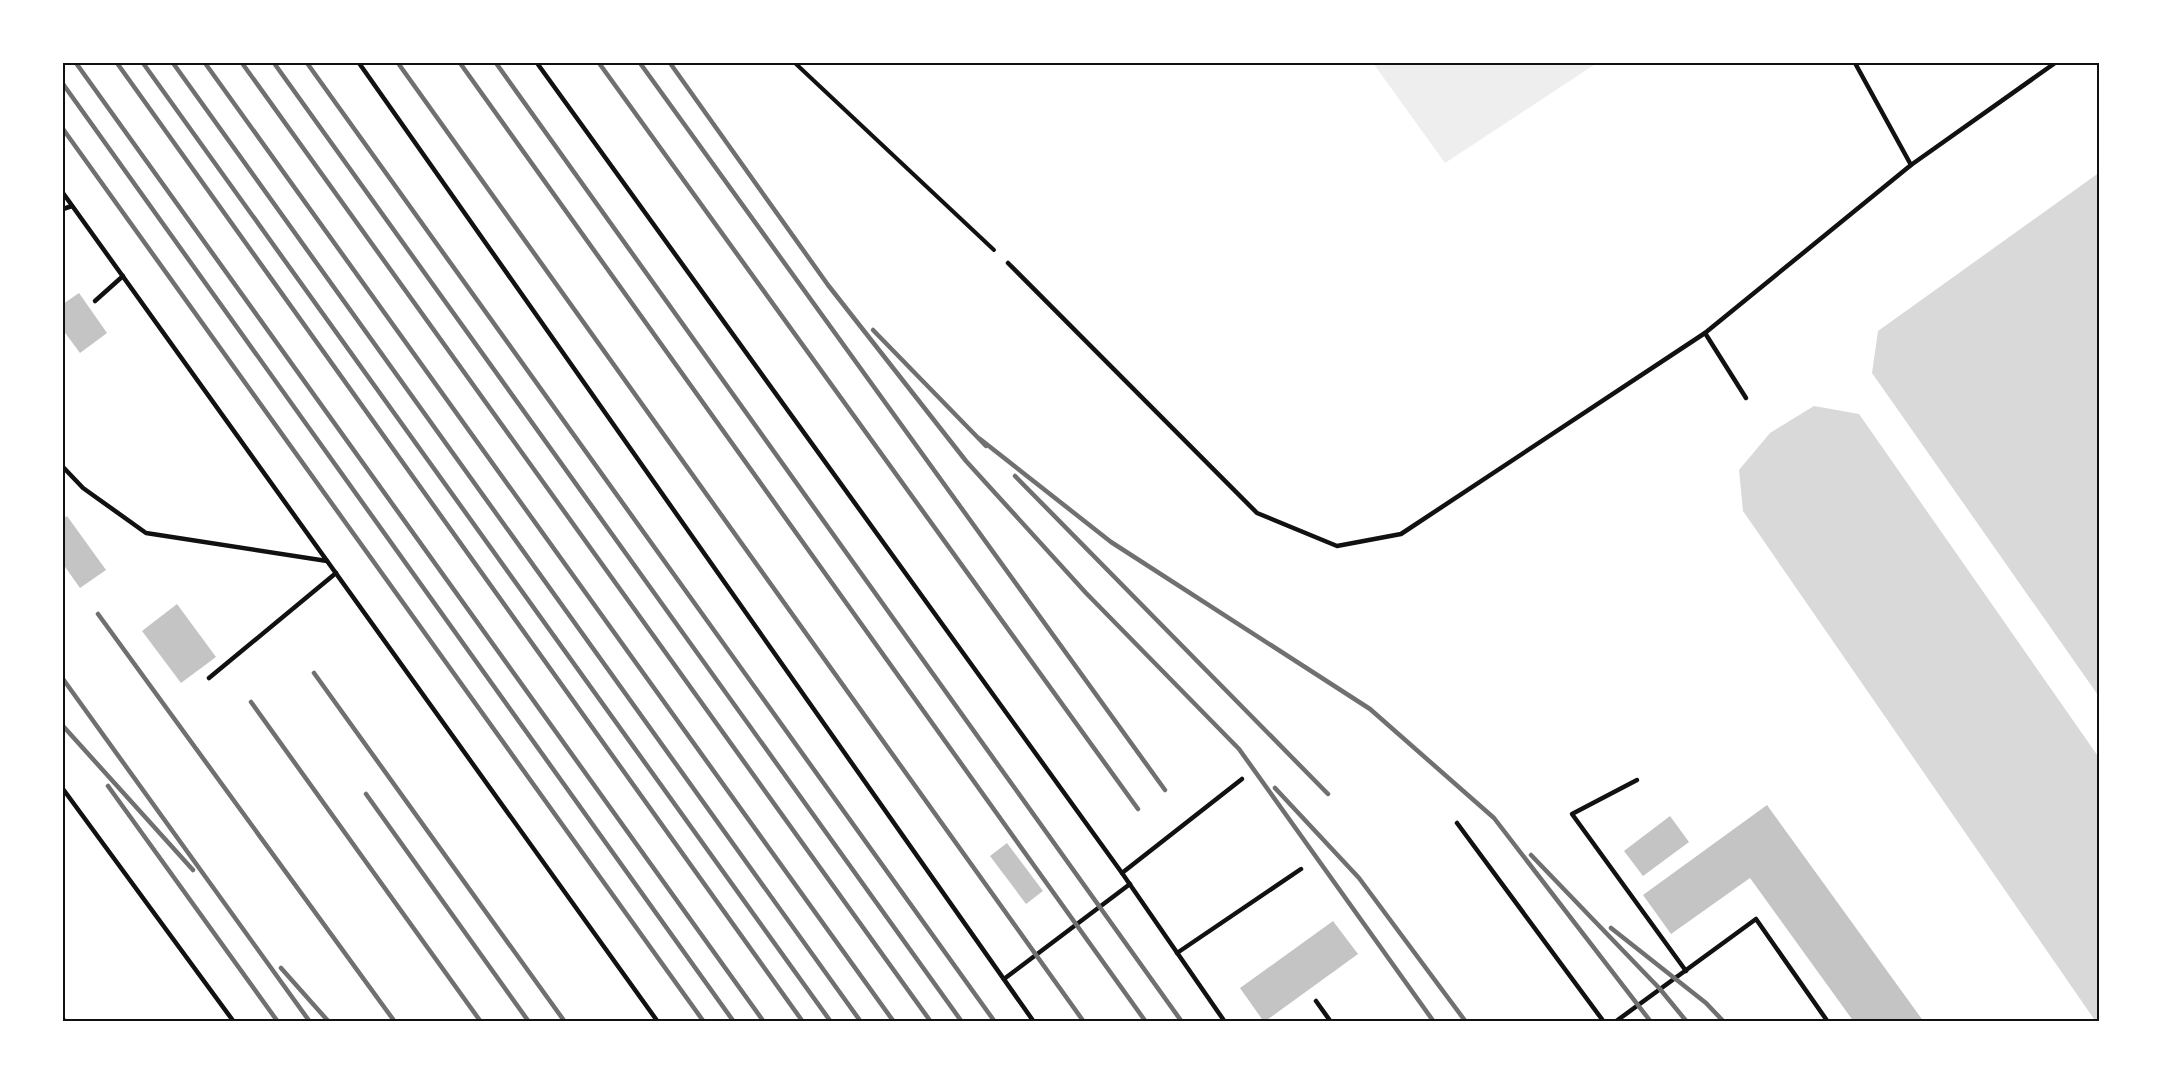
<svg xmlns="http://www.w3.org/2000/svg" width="2163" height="1085" font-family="'IBM Plex Serif',serif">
  <rect width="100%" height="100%" fill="#fff"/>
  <path fill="#eee" d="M1373,63h224l-152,100z"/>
  <g fill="#d9d9d9">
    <path d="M2100,172v526l-228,-325 6,-42z"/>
    <path d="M1814,406l45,8 241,345v263h-4l-353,-511 -4,-41 31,-37z"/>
  </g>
  <g fill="#c4c4c4">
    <path d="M79,293l28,40 -27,20 -17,-23v-26z"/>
    <path d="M67,516l39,54 -26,18 -17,-24v-45z"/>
    <path d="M177,604l39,53 -35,26 -39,-52z"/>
    <path d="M1767,805l157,217h-70l-104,-144 -79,56 -28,-39z"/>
    <path d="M1670,816l19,26 -46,34 -19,-25z"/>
    <path d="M1007,843l36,48 -17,13 -36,-48z"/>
    <path d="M1333,921l25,33 -94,68 -24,-34z"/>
  </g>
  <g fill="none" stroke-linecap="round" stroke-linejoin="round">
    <path stroke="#111" stroke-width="4" d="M795,63l199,187"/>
    <g stroke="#111" stroke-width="4.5">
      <path d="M359,63l675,959"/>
      <path d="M537,63l585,810 103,149"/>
      <path d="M1855,63l56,102"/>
      <path d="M63,193l595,829"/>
      <path d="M63,209l9,-3"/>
      <path d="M1008,263l249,250 80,33 64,-12 304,-201 206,-168 144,-102"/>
      <path d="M95,301l28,-25"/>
      <path d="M1705,333l41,65"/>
      <path d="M63,467l20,21 63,45 181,28"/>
      <path d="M209,678l127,-105"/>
      <path d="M1637,780l-65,34 114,157"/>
      <path d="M63,789l171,233"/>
      <path d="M1457,823l147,199"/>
      <path d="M1122,873l120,-94"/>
      <path d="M1177,953l124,-84"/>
      <path d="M1004,979l126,-95"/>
      <path d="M1316,1001l15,21"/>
      <path d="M1615,1022l141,-103 72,103"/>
    </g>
    <g stroke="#707070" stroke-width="4.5">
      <path d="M76,63l688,959"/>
      <path d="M117,63l686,959"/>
      <path d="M143,63l688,959"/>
      <path d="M173,63l688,959"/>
      <path d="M205,63l689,959"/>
      <path d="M242,63l689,959"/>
      <path d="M274,63l688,959"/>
      <path d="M307,63l688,959"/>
      <path d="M398,63l686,959"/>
      <path d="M460,63l686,959"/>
      <path d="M496,63l686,959"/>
      <path d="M599,63l539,746"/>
      <path d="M640,63l525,727"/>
      <path d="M670,63l158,222 138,176 120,132 153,156 195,273"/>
      <path d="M63,84l671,938"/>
      <path d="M63,129l641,893"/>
      <path d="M873,330l113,116"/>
      <path d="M980,439l131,103 259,167 124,109 157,204"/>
      <path d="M1015,476l313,318"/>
      <path d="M98,614l297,408"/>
      <path d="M314,673l251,349"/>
      <path d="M63,679l247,343"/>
      <path d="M251,702l230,320"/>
      <path d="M63,726l130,144"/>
      <path d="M108,786l170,236"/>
      <path d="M1275,788l84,90 107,144"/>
      <path d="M366,794l163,228"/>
      <path d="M1531,855l129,134 27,33"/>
      <path d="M1611,928l95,75 18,19"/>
      <path d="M281,968l48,54"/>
      <path d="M63,1019l3,3"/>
    </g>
  </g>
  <rect width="2163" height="1085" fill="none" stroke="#ffffff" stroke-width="129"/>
  <rect x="64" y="64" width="2034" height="956" fill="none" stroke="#111" stroke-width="2"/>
</svg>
